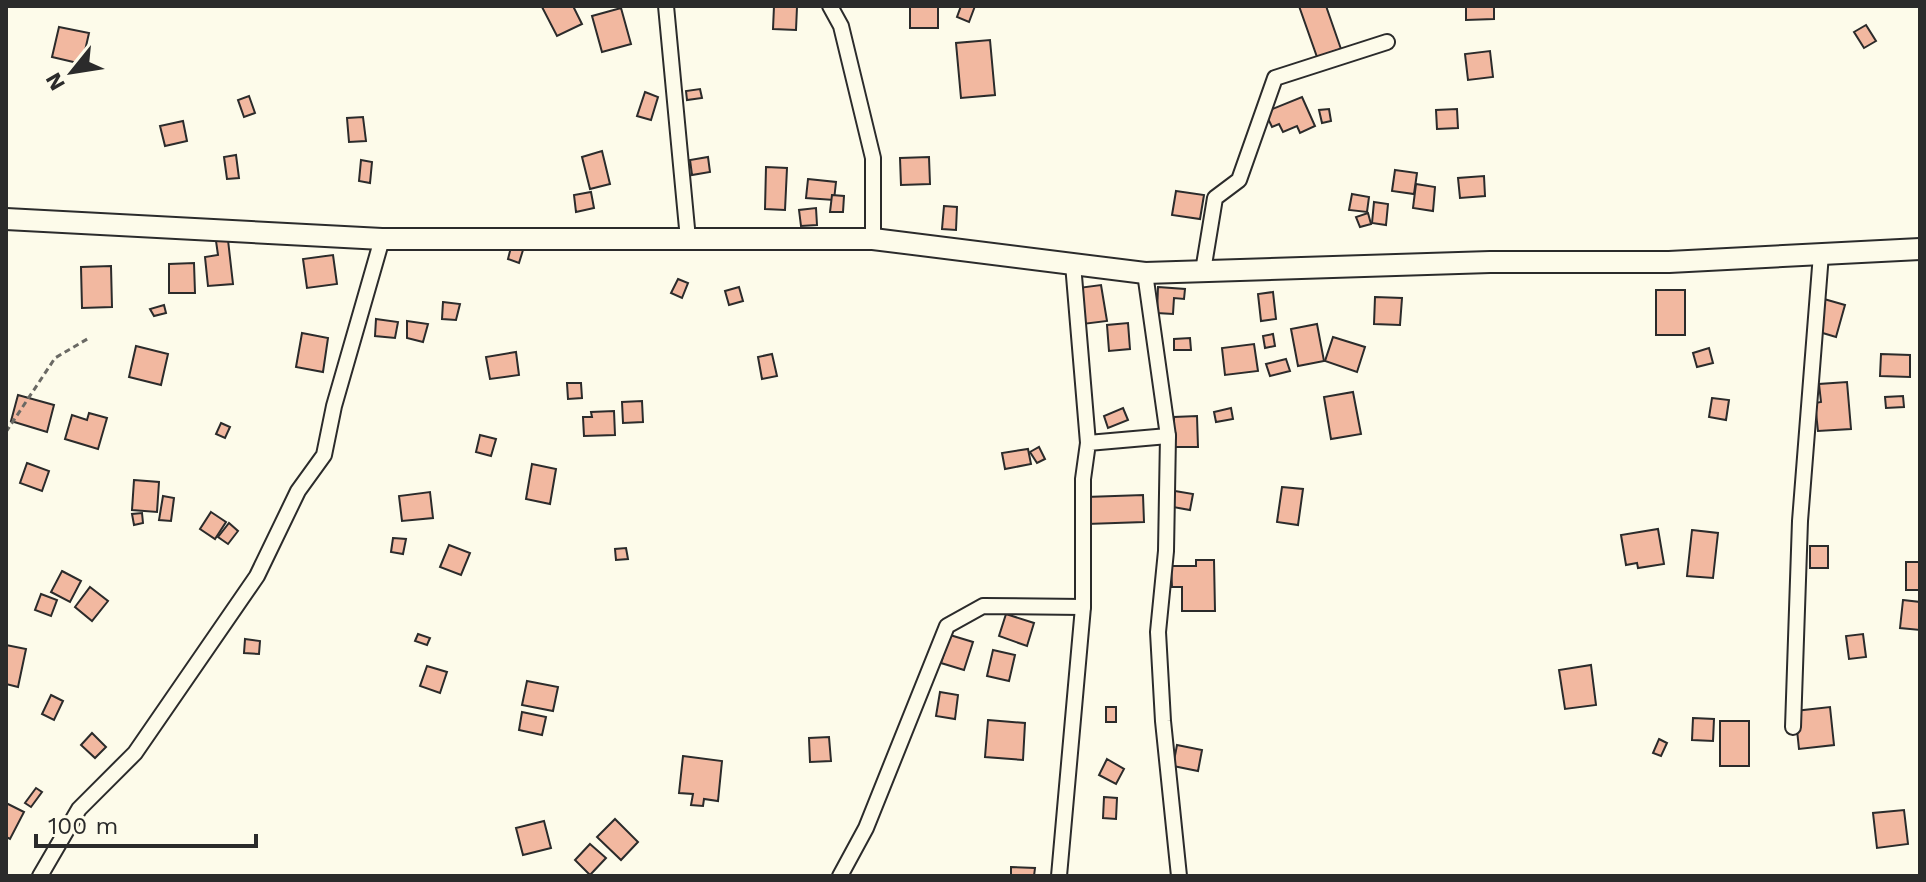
<svg xmlns="http://www.w3.org/2000/svg" width="1926" height="882" font-family="'Work Sans',sans-serif">
  <rect width="100%" height="100%" fill="#fdfbea"/>
  <g fill="#f2b8a0" stroke="#2b2b2b" stroke-width="2">
    <path d="M573,6l9,18 -25,12 -15,-29z"/>
    <path d="M774,6l23,1 -1,23 -23,-1z"/>
    <rect x="910" y="6" width="28" height="22"/>
    <path d="M961,6h14l-6,16 -12,-5z"/>
    <path d="M1299,6h27l15,43 -24,8z"/>
    <path d="M1466,6h28v13l-28,1z"/>
    <path d="M621,8l10,36 -29,8 -10,-36z"/>
    <path d="M1866,25l10,16 -12,7 -10,-16z"/>
    <path d="M59,27l30,6 -7,31 -30,-7z"/>
    <path d="M990,40l5,55 -34,3 -5,-55z"/>
    <path d="M1490,51l3,26 -25,3 -3,-26z"/>
    <path d="M700,89l2,9 -15,2 -1,-9z"/>
    <path d="M645,92l13,5 -7,23 -14,-4z"/>
    <path d="M249,96l6,17 -11,4 -6,-17z"/>
    <path d="M1302,97l13,29 -15,7 -3,-7 -14,6 -4,-8 -7,3 -7,-15z"/>
    <path d="M1329,109l2,12 -9,2 -3,-13z"/>
    <path d="M1457,109l1,19 -21,1 -1,-19z"/>
    <path d="M363,117l3,24 -17,1 -2,-24z"/>
    <path d="M183,121l4,20 -22,5 -5,-20z"/>
    <path d="M602,151l8,33 -20,5 -8,-32z"/>
    <path d="M236,155l3,23 -12,1 -3,-22z"/>
    <path d="M708,157l2,15 -18,3 -2,-15z"/>
    <path d="M929,157l1,27 -29,1 -1,-27z"/>
    <path d="M361,160l11,2 -2,21 -11,-2z"/>
    <path d="M766,167l21,1 -2,42 -20,-1z"/>
    <path d="M1395,170l22,3 -3,21 -22,-3z"/>
    <path d="M1484,176l1,20 -25,2 -2,-20z"/>
    <path d="M808,179l28,3 -2,18 -28,-2z"/>
    <path d="M1416,184l19,3 -2,24 -20,-3z"/>
    <path d="M1176,191l28,4 -4,24 -28,-4z"/>
    <path d="M591,192l3,16 -18,4 -2,-17z"/>
    <path d="M1352,194l17,3 -2,15 -18,-2z"/>
    <path d="M832,195l12,1 -1,16h-13z"/>
    <path d="M1374,202l14,2 -2,21 -14,-2z"/>
    <path d="M944,206l13,1 -1,23 -14,-1z"/>
    <path d="M816,208l1,17 -16,1 -2,-16z"/>
    <path d="M1368,213l3,11 -11,3 -4,-10z"/>
    <path d="M228,240l5,44 -25,2 -3,-29 13,-2 -2,-14z"/>
    <path d="M511,247l12,3 -4,13 -11,-4z"/>
    <path d="M333,255l4,29 -30,4 -4,-29z"/>
    <path d="M194,263l1,30h-26v-29z"/>
    <path d="M111,266l1,41 -30,1 -1,-41z"/>
    <path d="M678,279l10,4 -6,15 -11,-5z"/>
    <path d="M1101,285l6,36 -24,3 -5,-36z"/>
    <path d="M739,287l4,14 -14,4 -4,-14z"/>
    <path d="M1158,287l27,2 -1,10 -10,-1 -1,16 -16,-1z"/>
    <rect x="1656" y="290" width="29" height="45"/>
    <path d="M1273,292l3,27 -15,2 -3,-27z"/>
    <path d="M1375,297l27,1 -2,27 -26,-1z"/>
    <path d="M1824,299l21,6 -9,32 -20,-6z"/>
    <path d="M443,302l17,2 -4,16 -14,-1z"/>
    <path d="M164,305l2,8 -12,3 -4,-7z"/>
    <path d="M376,319l22,3 -3,16 -20,-2z"/>
    <path d="M407,321l21,3 -5,18 -16,-4z"/>
    <path d="M1128,323l2,26 -21,2 -2,-26z"/>
    <path d="M1317,324l7,37 -26,5 -7,-37z"/>
    <path d="M302,333l26,5 -5,34 -27,-5z"/>
    <path d="M1273,334l2,12 -10,2 -2,-12z"/>
    <path d="M1333,337l32,10 -8,25 -32,-11z"/>
    <path d="M1190,338l1,12h-17v-11z"/>
    <path d="M1254,344l4,27 -33,4 -3,-27z"/>
    <path d="M136,346l32,8 -7,31 -32,-8z"/>
    <path d="M1709,348l4,15 -16,4 -4,-14z"/>
    <path d="M516,352l3,23 -29,4 -4,-22z"/>
    <path d="M772,354l5,22 -15,3 -4,-22z"/>
    <path d="M1881,354l29,1v22l-30,-1z"/>
    <path d="M1286,359l4,12 -20,5 -4,-12z"/>
    <path d="M1847,382l4,47 -33,2 -3,-28 6,-1 -2,-18z"/>
    <path d="M567,383h14l1,15 -14,1z"/>
    <path d="M1353,392l8,42 -30,5 -7,-42z"/>
    <path d="M18,395l36,10 -7,27 -36,-11z"/>
    <path d="M1903,396l1,11 -18,1 -1,-11z"/>
    <path d="M1712,398l17,2 -3,20 -17,-3z"/>
    <path d="M642,401l1,21 -20,1 -1,-21z"/>
    <path d="M1123,408l5,12 -20,8 -4,-12z"/>
    <path d="M1231,408l2,11 -17,3 -2,-10z"/>
    <path d="M614,411l1,24 -31,1 -1,-19h9l-1,-5z"/>
    <path d="M89,413l18,5 -9,31 -33,-10 7,-24 15,5z"/>
    <path d="M1197,416l1,31h-24v-30z"/>
    <path d="M221,423l9,4 -5,11 -9,-4z"/>
    <path d="M480,435l16,4 -5,17 -15,-4z"/>
    <path d="M1039,447l6,12 -8,4 -7,-11z"/>
    <path d="M1028,449l3,15 -26,5 -3,-16z"/>
    <path d="M27,463l22,8 -7,20 -22,-8z"/>
    <path d="M532,464l24,5 -6,35 -24,-5z"/>
    <path d="M134,480l25,2 -2,30 -25,-2z"/>
    <path d="M1282,487l21,2 -5,36 -21,-3z"/>
    <path d="M1175,491l18,3 -3,16 -17,-3z"/>
    <path d="M430,492l3,26 -31,3 -3,-25z"/>
    <path d="M1143,495l1,27 -57,2 -1,-27z"/>
    <path d="M163,496l11,2 -3,23 -12,-1z"/>
    <path d="M211,512l15,10 -11,17 -15,-10z"/>
    <path d="M142,513l1,10 -9,2 -2,-11z"/>
    <path d="M229,523l9,8 -10,13 -10,-7z"/>
    <path d="M1658,529l6,35 -26,4 -1,-5 -11,2 -5,-30z"/>
    <path d="M1692,530l26,3 -5,45 -26,-2z"/>
    <path d="M393,538l13,1 -3,15 -12,-2z"/>
    <path d="M449,545l21,8 -9,22 -21,-8z"/>
    <rect x="1810" y="546" width="18" height="22"/>
    <path d="M626,548l2,11 -12,1 -1,-11z"/>
    <path d="M1196,560h18l1,51h-33v-24h-10l-1,-21h25z"/>
    <rect x="1906" y="562" width="14" height="28"/>
    <path d="M62,571l19,10 -11,21 -19,-10z"/>
    <path d="M90,587l18,14 -16,20 -17,-14z"/>
    <path d="M41,594l16,6 -6,16 -16,-6z"/>
    <path d="M1903,600l17,2v28l-20,-2z"/>
    <path d="M1006,614l28,9 -7,23 -28,-10z"/>
    <path d="M418,634l12,4 -3,7 -12,-4z"/>
    <path d="M1863,634l3,23 -17,2 -3,-23z"/>
    <path d="M950,635l23,7 -9,28 -23,-7z"/>
    <path d="M245,639l15,2 -1,13 -15,-1z"/>
    <path d="M6,645l20,4 -8,38 -12,-3z"/>
    <path d="M993,650l22,5 -6,26 -22,-5z"/>
    <path d="M1591,665l5,40 -31,4 -6,-39z"/>
    <path d="M427,666l20,6 -7,21 -20,-7z"/>
    <path d="M527,681l31,6 -5,24 -31,-6z"/>
    <path d="M940,692l18,3 -3,24 -19,-3z"/>
    <path d="M51,695l12,6 -9,19 -12,-6z"/>
    <rect x="1106" y="707" width="10" height="15"/>
    <path d="M1830,707l4,38 -35,4 -4,-38z"/>
    <path d="M522,712l24,5 -4,18 -23,-5z"/>
    <path d="M1693,718l21,1 -1,22 -21,-1z"/>
    <path d="M988,720l37,3 -2,37 -38,-3z"/>
    <rect x="1720" y="721" width="29" height="45"/>
    <path d="M92,733l14,14 -11,11 -14,-13z"/>
    <path d="M829,737l2,24 -21,1 -1,-24z"/>
    <path d="M1659,739l8,4 -6,13 -8,-3z"/>
    <path d="M1177,745l25,5 -4,21 -25,-5z"/>
    <path d="M683,756l39,5 -4,40 -14,-2 -1,7 -12,-1 2,-11 -14,-1z"/>
    <path d="M1107,759l17,10 -8,15 -17,-9z"/>
    <path d="M36,788l6,4 -11,15 -6,-4z"/>
    <path d="M1104,797l13,1 -1,21 -13,-1z"/>
    <path d="M6,803l18,9 -14,27 -4,-2z"/>
    <path d="M1904,810l4,34 -31,4 -4,-35z"/>
    <path d="M615,819l23,23 -17,18 -24,-23z"/>
    <path d="M544,821l7,27 -28,7 -7,-27z"/>
    <path d="M590,844l16,14 -16,17 -15,-15z"/>
    <path d="M1011,867l24,1 -1,8h-23z"/>
  </g>
  <g fill="none" stroke-linecap="round" stroke-linejoin="round">
    <defs>
      <g id="street">
        <path d="M666,6l22,233"/>
        <path d="M830,6l11,20 32,132v81"/>
        <path d="M1073,264l15,179"/>
        <path d="M1203,271l12,-73 24,-18 36,-102 112,-36"/>
        <path d="M1145,273l23,163 -2,115 -8,81 5,89 16,155"/>
        <path d="M1793,727l7,-206 21,-267"/>
        <path d="M40,876l39,-67 56,-56 122,-177 41,-85 26,-36 10,-49 48,-167"/>
        <path d="M840,876l26,-48 81,-202 36,-20 100,1v-128l5,-36 80,-7"/>
        <path d="M1059,876l24,-269"/>
      </g>
      <path id="primary" d="M6,219l376,20h491l272,34 345,-11h179l251,-13"/>
    </defs>
    <use href="#street" stroke="#2b2b2b" stroke-width="18"/>
    <use href="#primary" stroke="#2b2b2b" stroke-width="24"/>
    <path stroke="#6a6964" stroke-width="3" stroke-dasharray="6 4" stroke-linecap="butt" d="M6,432l49,-74 34,-20"/>
    <use href="#street" stroke="#fdfbea" stroke-width="14"/>
    <use href="#primary" stroke="#fdfbea" stroke-width="20"/>
  </g>
  <rect width="1926" height="882" fill="none" stroke="#2b2b2b" stroke-width="16"/>
  <g transform="translate(72 72) rotate(240)" stroke="#fdfbea" stroke-width="6" paint-order="stroke">
  <path d="M0-6L14 30L0 20L-14 30Z" fill="#2b2b2b"/>
  <text y="-12" font-size="22" font-weight="bold" text-anchor="middle" fill="#2b2b2b">N</text>
  </g>
  <path d="M36 834v12h220v-12" fill="none" stroke="#2b2b2b" stroke-width="4"/>
  <text x="48" y="834" font-size="24" fill="#2b2b2b" stroke="#fdfbea" stroke-width="6" paint-order="stroke">100 m</text>
</svg>
